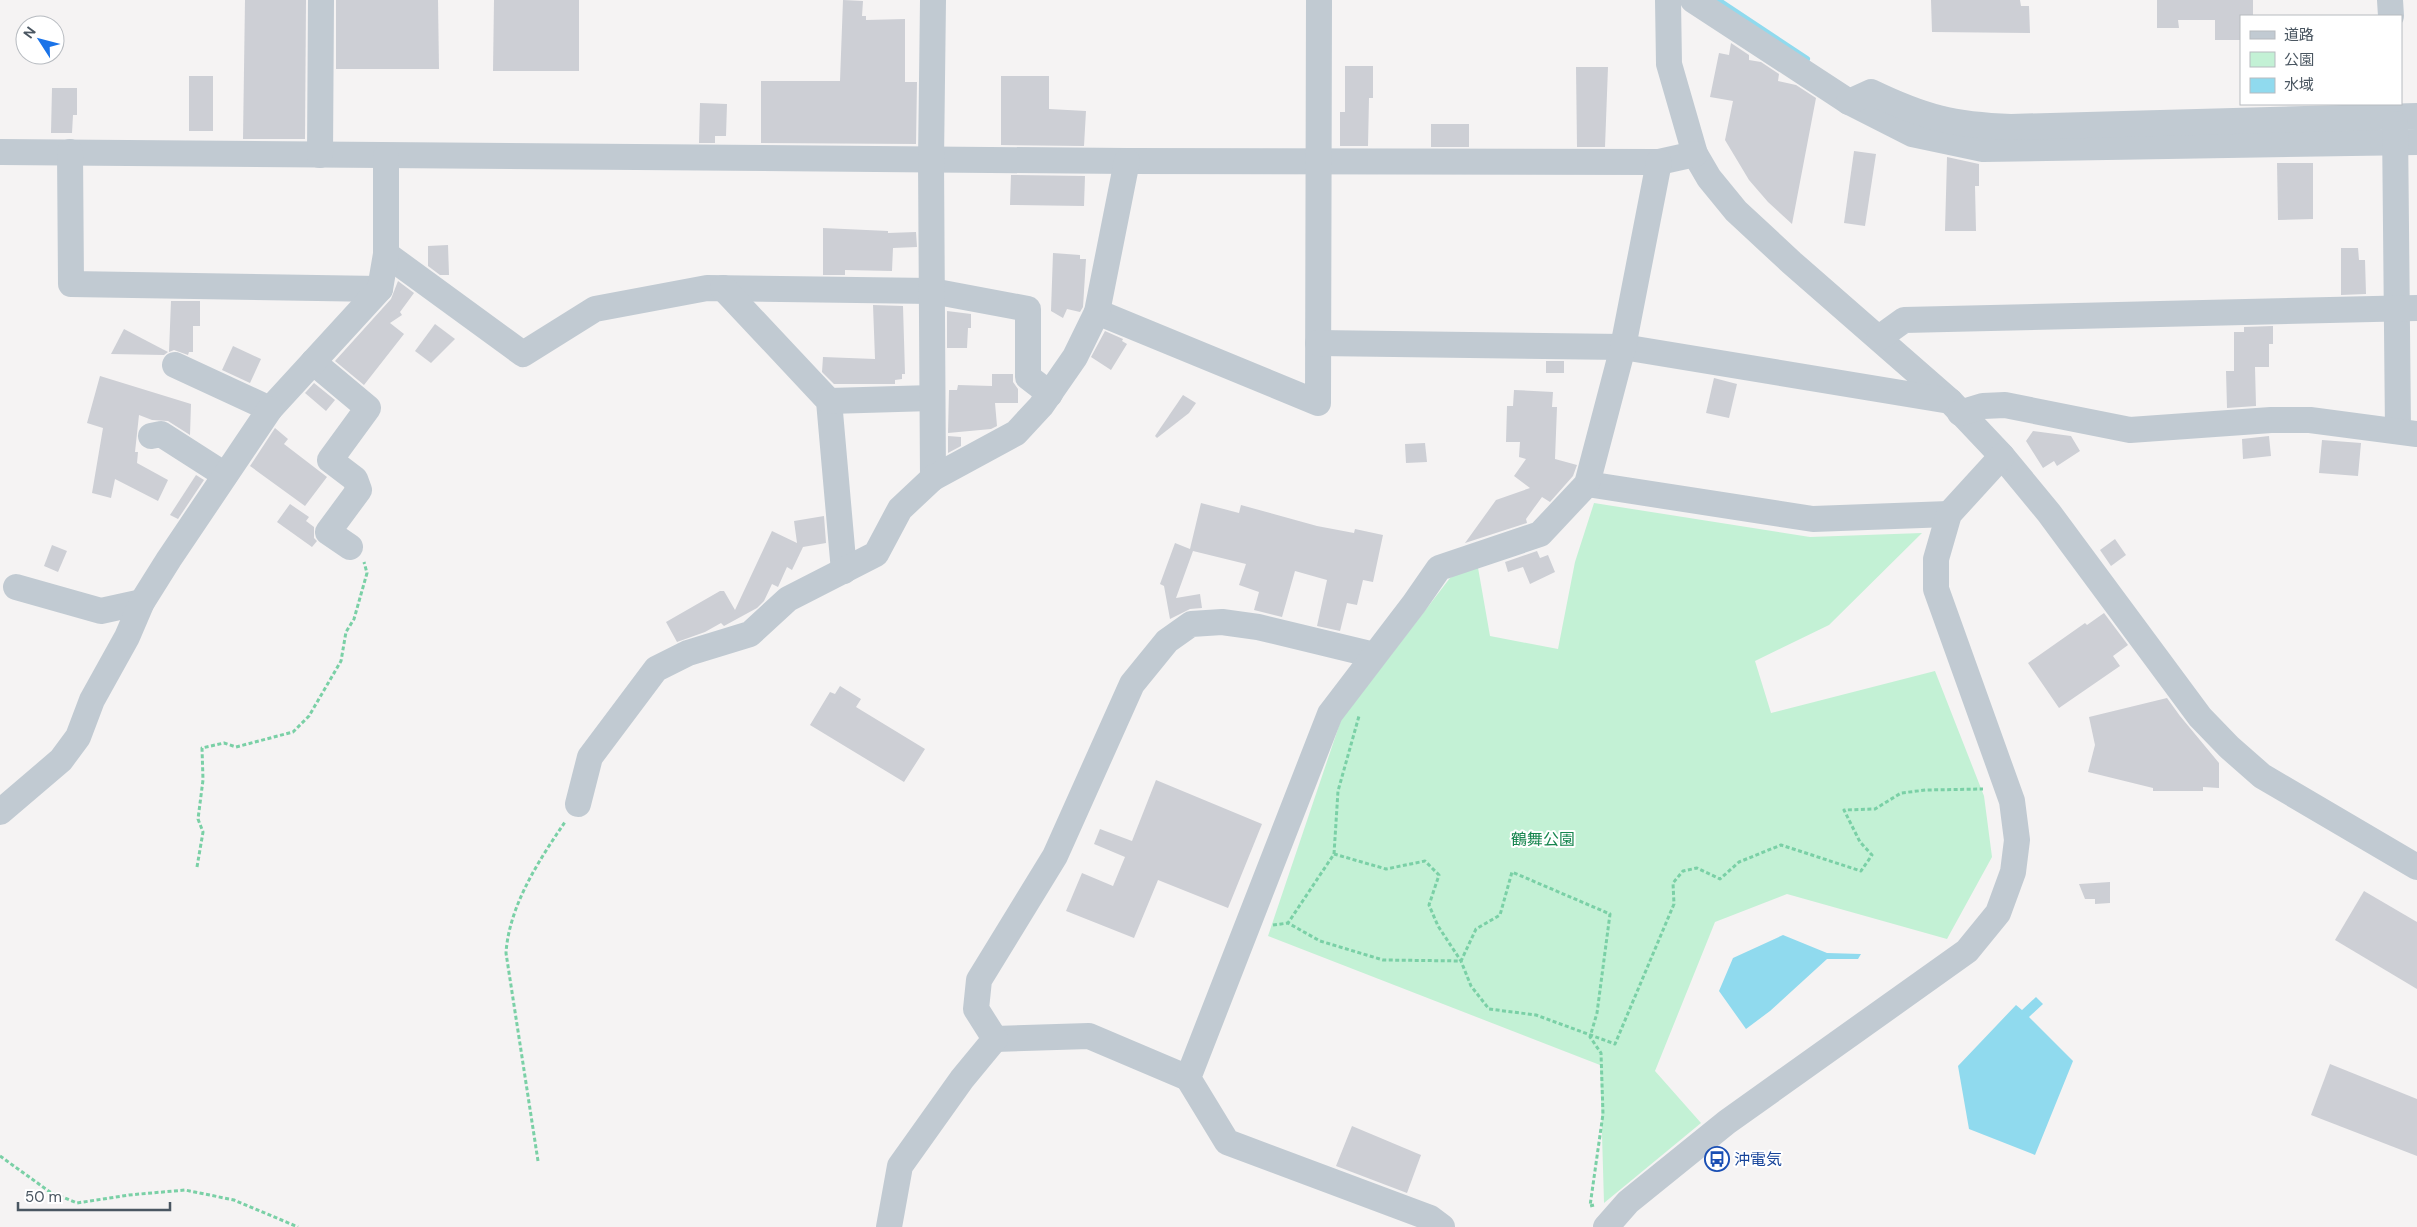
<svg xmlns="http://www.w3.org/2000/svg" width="2417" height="1227" font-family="'DM Sans','Noto Sans JP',sans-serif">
  <rect width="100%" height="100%" fill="#f5f3f3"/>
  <path fill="#c3f1d5" d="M1594,503l216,34 112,-4 -93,92 -74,36 16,52 164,-42 49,125 8,61 -45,82 -160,-45 -72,28 -60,149 46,52 -97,80 -4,-138 -332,-129 73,-216 109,-142 27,-16 13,74 68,13 17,-87z"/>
  <g fill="#90daee">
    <path d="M1783,935l44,18 34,1 -3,5h-31l-57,52 -24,18 -27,-38 14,-33z"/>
    <path d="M2036,997l7,7 -14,13 44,44 -38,94 -66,-26 -11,-63 58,-61 6,5z"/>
  </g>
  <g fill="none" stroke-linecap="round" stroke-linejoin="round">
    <path stroke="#90daee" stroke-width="6" d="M1718,0l89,59"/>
  </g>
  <g fill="#cdcfd5">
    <path d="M245,0h61l-1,139h-62z"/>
    <path d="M336,0h102l1,69h-103z"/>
    <path d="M494,0h85v71h-86z"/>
    <path d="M843,0l20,1 -1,15h4v4l39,-1v63h12l-1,62 -155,-1v-62h79z"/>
    <path d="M1931,0h89l1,6h8l1,27 -98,-1z"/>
    <path d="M2157,0h96v16h-12v24h-26v-20h-37l1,8h-22z"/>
    <path d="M1731,43l18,12v5l12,2 18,12 -1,7 18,4 20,13 -24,126 -24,-22 -19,-22 -24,-40 8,-39 -23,-4 9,-44 10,2z"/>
    <path d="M1345,66h28v32h-4l-1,48h-28v-34h5z"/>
    <path d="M1576,67h32l-3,80h-28z"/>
    <rect x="189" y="76" width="24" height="55"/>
    <path d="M1001,76h48v33l37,2 -2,35 -83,-1z"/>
    <path d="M52,88h25v27h-4l-1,18h-21z"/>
    <path d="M700,103l27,1 -1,32h-11v7h-16z"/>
    <rect x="1431" y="124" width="38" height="23"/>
    <path d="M1854,151l22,3 -11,72 -21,-3z"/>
    <path d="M1947,157l32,7v22h-4l1,45h-31z"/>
    <path d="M2277,163h36v56l-35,1z"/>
    <path d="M1011,175l74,1 -1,30 -74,-1z"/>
    <path d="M823,228l65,3v2l28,-1 1,15 -24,1 -1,23 -47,-1v5h-22z"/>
    <path d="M448,245l1,30h-9l-12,-9v-20z"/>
    <path d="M2341,248h17l1,12h6l1,34 -25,1z"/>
    <path d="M1053,253l27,2v4h6l-3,48 -3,5 -13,-3 -4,9 -12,-7z"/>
    <path d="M398,281l16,12 -14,19 2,3 -12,8 14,11 -40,51 -29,-24 56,-62z"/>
    <path d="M171,301h29v25h-7v26h-4l-1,3 -14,-5 -5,2z"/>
    <path d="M873,305l30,1 2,68h-3v5l-7,1v4h-61l-12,-12 1,-15 52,2z"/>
    <path d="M947,311l24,3v14h-3l-1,20h-20z"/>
    <path d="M435,324l20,15 -24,24 -16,-12z"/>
    <path d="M2273,326v18h-4v23h-14l1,39 -29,2 -1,-37h8v-39h10v-5z"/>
    <path d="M124,329l44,23 -4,3 -53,-1z"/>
    <path d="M1105,331l18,8 -1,2 5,3 -16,26 -20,-13z"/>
    <path d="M233,346l28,13 -11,24 -28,-13z"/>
    <rect x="1546" y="361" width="18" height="12"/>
    <path d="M992,374h21v8l5,7v14h-23l2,23 -6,3 -43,4 1,-43h8l1,-5 34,1z"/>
    <path d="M100,376l91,28 -1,31 -22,-14 -16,-1 -13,-5 -4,37h3l-1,11 31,17 -10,21 -43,-22 -4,19 -19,-5 11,-65 -16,-5z"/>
    <path d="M1714,378l23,6 -8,34 -23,-5z"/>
    <path d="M314,383l21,17 -9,11 -21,-18z"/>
    <path d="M1514,390l39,2 -1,15h5l-2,52 22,6 -4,11 -23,26 -8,-5 -16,22 1,4 -62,20 31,-43 34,-12 -16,-12 12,-17 -7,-2 1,-15h-14l1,-36h6z"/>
    <path d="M1183,395l13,8 -7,10 -32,25 -2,-2z"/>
    <path d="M275,428l13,11 -4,5 43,33 -22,29 -55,-40z"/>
    <path d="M2033,431l38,5 9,15 -23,15 -3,-5 -11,7 -17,-27z"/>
    <path d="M948,436l13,1v9l-13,7z"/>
    <path d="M2269,436l2,20 -28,3 -1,-20z"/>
    <path d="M2322,440l39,3 -3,33 -39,-3z"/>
    <path d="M1425,443l2,19 -21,1 -1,-19z"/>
    <path d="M196,475l8,5 -26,39 -8,-4z"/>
    <path d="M1201,503l38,10 2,-8 76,21 37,7 1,-4 28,6 -10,47 -10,-2 -6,25 -10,-2 -7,28 -23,-5 10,-46 -32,-9 -13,46 -28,-7 5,-18 -20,-7 7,-21 -53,-13 -17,47 24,-4 2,14 -12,1 -20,10 -6,-33 -4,-2 15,-41 15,6z"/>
    <path d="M290,504l19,13 -3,4 8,6v11l3,3 -5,6 -35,-25z"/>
    <path d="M824,516l2,27 -23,4 -11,23 -5,-3 -9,20 -6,-3 -8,17 -7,7 -33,18 -3,-3 -16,9 -28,10 -11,-20 54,-31h4l11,19 37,-79 25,12 -3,-22z"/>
    <path d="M2115,539l11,16 -15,11 -11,-16z"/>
    <path d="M52,545l15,6 -9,21 -14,-6z"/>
    <path d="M1537,551l3,7 8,-3 7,17 -25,12 -7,-17 -15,5 -3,-10z"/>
    <path d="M2104,613l24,32 -15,11 7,10 -61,42 -31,-45 57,-40 2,2z"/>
    <path d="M840,686l21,13 -5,8 69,42 -21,33 -94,-57 20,-33 5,2z"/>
    <path d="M2167,698l13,18 39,47v25l-16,-1v4h-50v-3l-65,-16 7,-27 -6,-28z"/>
    <path d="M1156,780l106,44 -34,84 -70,-28 -24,58 -68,-27 16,-38 31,13 12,-29 -31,-13 6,-15 32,12z"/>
    <path d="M2110,882v21l-15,1v-5h-10l-6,-15z"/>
    <path d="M2364,891l53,31v67l-82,-49z"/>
    <path d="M2330,1064l87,35v57l-106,-41z"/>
    <path d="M1352,1126l69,29 -14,38 -71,-27z"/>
  </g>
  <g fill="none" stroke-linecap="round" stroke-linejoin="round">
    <g stroke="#7ad0a6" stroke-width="3" stroke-dasharray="4 2.5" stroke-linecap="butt">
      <path d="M1334,854l4,-63 21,-75"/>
      <path d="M197,867l6,-35 -5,-13 5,-39 -1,-32 22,-5 12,4 57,-15 16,-16 32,-55 5,-29 8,-13 13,-46 -3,-11"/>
      <path d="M1273,925l15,-2"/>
      <path d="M0,1156l50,36 27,11 52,-8 56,-5 49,10 64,27"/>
      <path d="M538,1161l-32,-208c3,-47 33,-93 59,-131"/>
      <path d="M1594,1205l-4,1 13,-92 -2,-61 -11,-16 7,-24 13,-99 -98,-42 -12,43 -24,14 -15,32 -78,-1 -63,-19 -32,-18 46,-69 52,15 39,-8 14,14 -10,30 9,21 23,35 10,25 18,23 47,6 79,29 59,-140 -1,-21 10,-12 14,-3 23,11 19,-17 42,-17 80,26 11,-16 -12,-13 -16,-32 31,-1 26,-16 25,-3 57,-1"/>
    </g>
    <g stroke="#c1cad2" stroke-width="26">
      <path d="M1668,0l1,64 26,90 14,24 27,33 56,52 158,138 52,55 47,57 151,204 29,30 33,29 155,91"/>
      <path d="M1693,0l156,102 63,32 71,15 434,-7"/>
      <path d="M2390,0l1,16"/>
      <path d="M1849,102l22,-10c52,25 82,33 140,35l406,-11"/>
      <path d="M2395,124l3,307"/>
      <path d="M0,152l1127,9 532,1 36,-8"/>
      <path d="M70,152l1,132 309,5"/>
      <path d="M320,155l1,-155"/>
      <path d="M386,254l137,100 72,-45 112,-21 225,3 96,18v68l22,17"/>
      <path d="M723,288l106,113 15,170"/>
      <path d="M1097,312l221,91 1,-403"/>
      <path d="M1879,338l25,-18 513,-12"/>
      <path d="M1318,343l305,4 327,54"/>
      <path d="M313,362l55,46 -38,52 25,19 4,11 -31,42 22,15"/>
      <path d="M175,365l95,44 110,-120 6,-35v-98"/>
      <path d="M829,401l103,-3"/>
      <path d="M1960,413l23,-7 22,-1 125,25 141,-10h39l107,14"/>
      <path d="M151,436l10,-2 64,41"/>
      <path d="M933,478l-2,-318 2,-160"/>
      <path d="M1587,484l226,35 136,-5"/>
      <path d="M16,587l85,24 41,-9"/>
      <path d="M578,804l12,-47 66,-88 32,-16 62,-19 38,-35 88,-45 24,-45 33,-31 83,-45 25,-27 34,-49 22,-45 30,-151"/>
      <path d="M0,812l61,-52 17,-23 14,-37 35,-63 15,-35 27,-43 101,-150"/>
      <path d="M995,1039l94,-3 99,42"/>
      <path d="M889,1227l11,-61 62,-87 33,-40 -19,-30 3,-29 76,-124 77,-172 35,-43 24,-17 31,-2 36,5 116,28"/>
      <path d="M1442,1227l-12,-9 -203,-76 -39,-64 142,-364 84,-110 25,-36 101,-34 47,-50 36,-137 36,-185"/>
      <path d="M1606,1227l22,-25 99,-80 240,-171 31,-38 15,-41 4,-32 -5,-39 -76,-212v-30l13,-45 53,-58"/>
    </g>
  </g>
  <defs>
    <symbol id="bus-ring" viewBox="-11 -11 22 22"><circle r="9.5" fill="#fff" stroke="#1a4fb4" stroke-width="1.5"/><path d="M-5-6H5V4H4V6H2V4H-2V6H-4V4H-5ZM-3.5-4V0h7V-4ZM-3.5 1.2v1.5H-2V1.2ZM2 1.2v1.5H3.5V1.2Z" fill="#1a4fb4"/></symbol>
  </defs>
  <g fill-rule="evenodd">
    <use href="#bus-ring" x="1703" y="1145" width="28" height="28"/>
  </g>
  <g text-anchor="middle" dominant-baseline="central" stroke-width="4" stroke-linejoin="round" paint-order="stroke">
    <g font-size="16" fill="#17864f" stroke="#fff">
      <text x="1543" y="839">鶴舞公園</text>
    </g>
    <g font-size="16" fill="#164399" stroke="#fff" text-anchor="start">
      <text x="1734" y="1159">沖電気</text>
    </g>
  </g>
  <rect x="2240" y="15" width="162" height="90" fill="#ffffff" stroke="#b7bbc0"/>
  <rect x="2250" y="31" width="25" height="8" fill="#c1cad2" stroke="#b7bbc0"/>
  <text x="2284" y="40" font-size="15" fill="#4a5661">道路</text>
  <rect x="2250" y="52" width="25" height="15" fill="#c3f1d5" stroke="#b7bbc0"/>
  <text x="2284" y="65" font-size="15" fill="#4a5661">公園</text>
  <rect x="2250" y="78" width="25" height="15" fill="#90daee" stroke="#b7bbc0"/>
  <text x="2284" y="90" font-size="15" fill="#4a5661">水域</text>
  <g transform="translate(40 40) rotate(306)"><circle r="24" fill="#ffffff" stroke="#b7bbc0"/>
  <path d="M0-4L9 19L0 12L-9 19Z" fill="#1a73e8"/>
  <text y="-8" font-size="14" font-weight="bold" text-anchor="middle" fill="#4a5661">N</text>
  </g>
  <path d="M18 1202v8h152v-8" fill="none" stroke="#4a5661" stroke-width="2.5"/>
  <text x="25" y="1202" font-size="15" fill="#4a5661" stroke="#ffffff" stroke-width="4" paint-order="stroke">50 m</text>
</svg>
